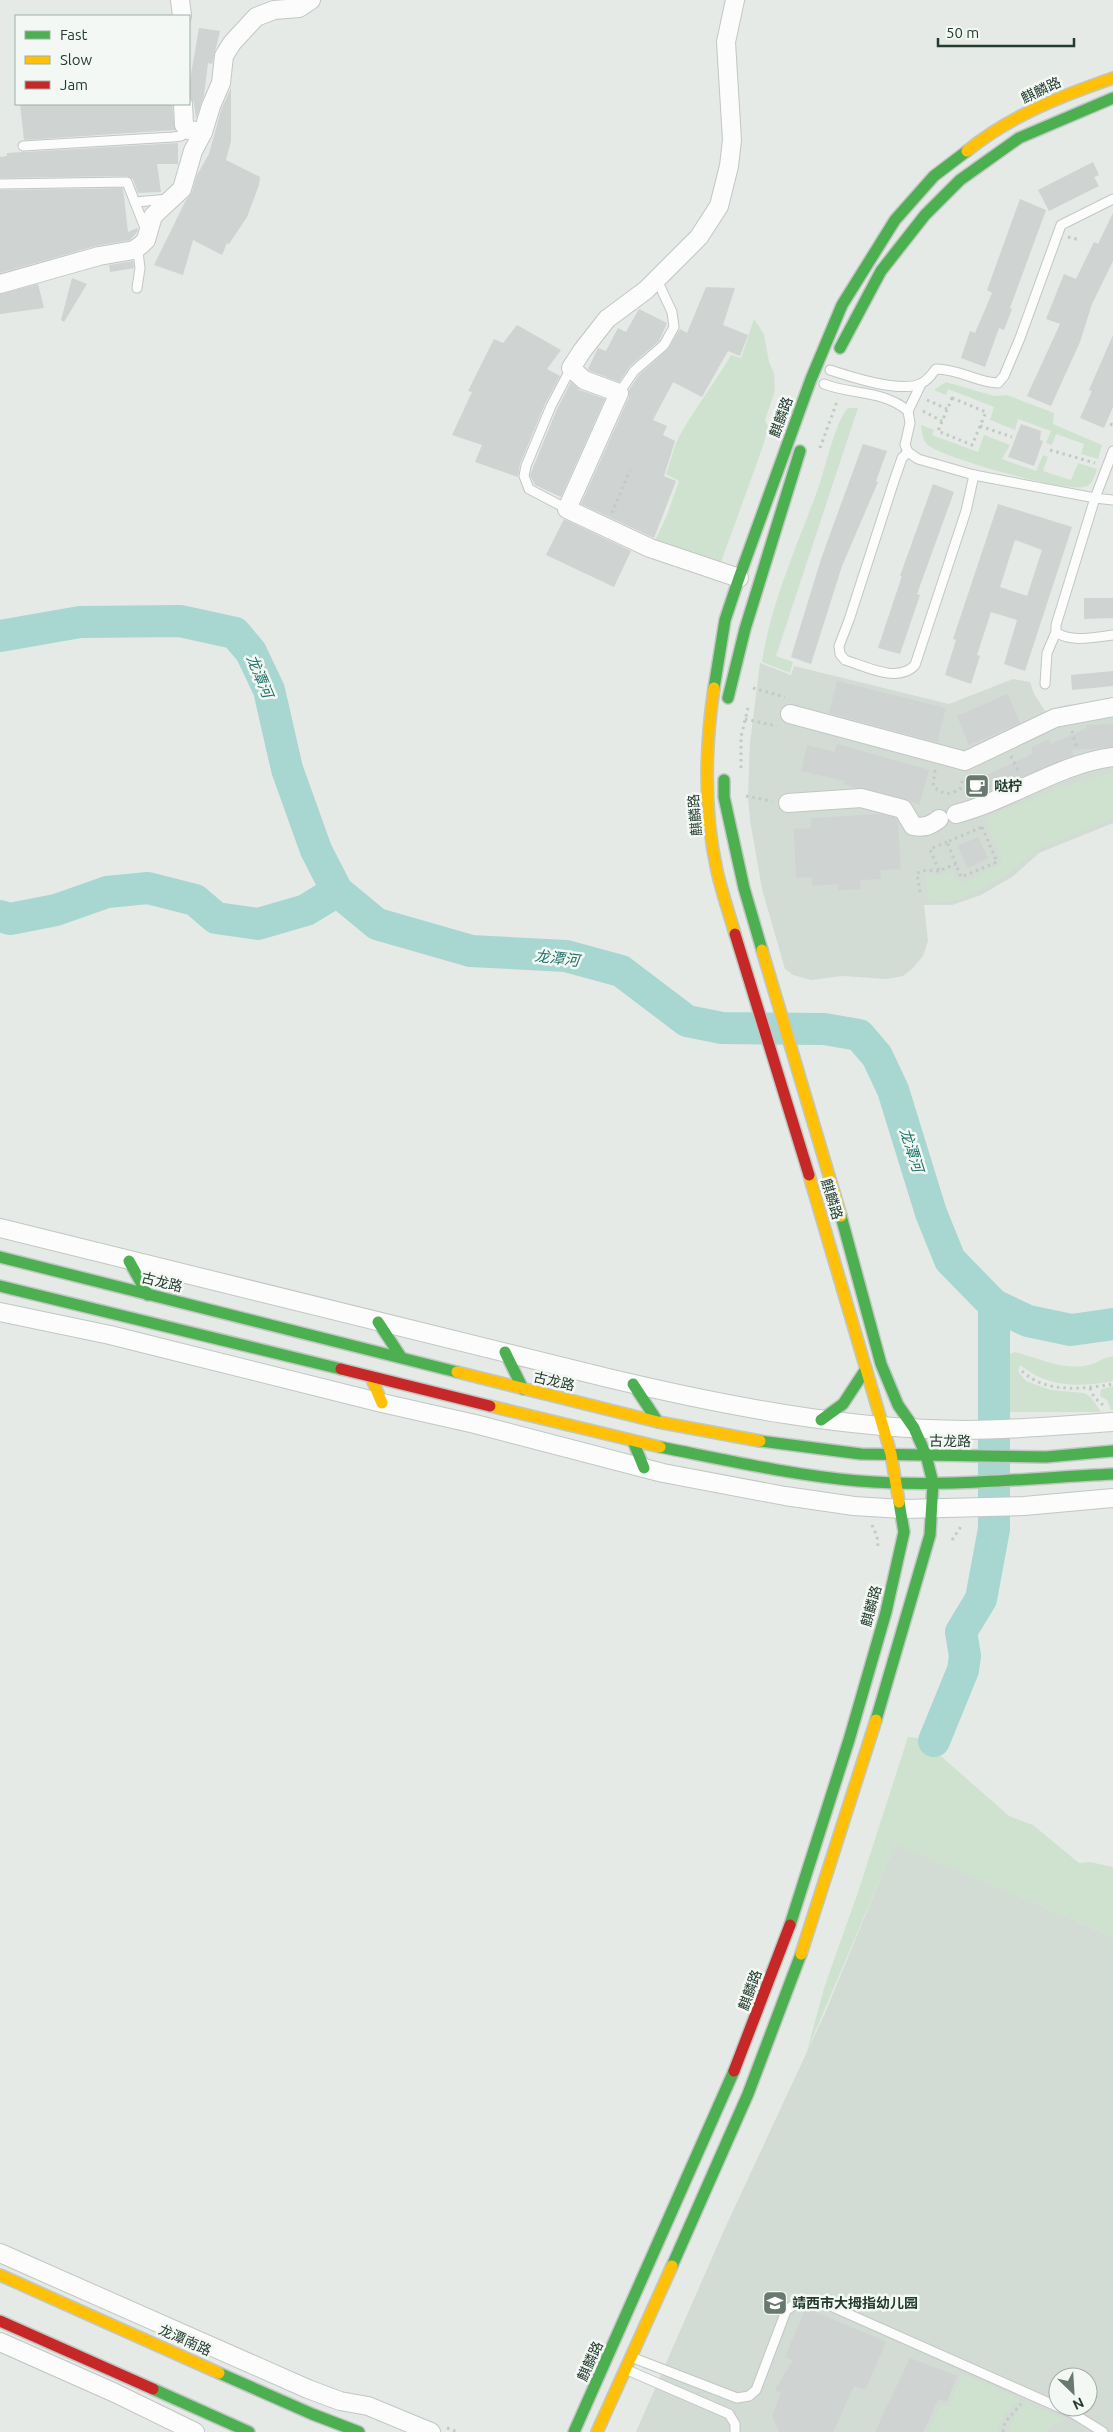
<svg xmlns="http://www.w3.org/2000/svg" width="1113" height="2432" font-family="Ubuntu,'Noto Sans SC',sans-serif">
  <rect width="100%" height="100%" fill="#e5eae6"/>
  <g fill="#d3dbd5" fill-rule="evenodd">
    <path d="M760,663l31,12 3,-9 155,38 64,-25 17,3 4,12 11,17 22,-6 46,-5v123l-74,30 -27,24 -31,18 -29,10h-28l4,36 -5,15 -11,13 -9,7 -16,3 -45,-3 -31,4 -18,-5 -8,-6 -23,-80 -12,-69 -2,-24 2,-53z"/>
    <path d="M895,1843l218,94v495h-477l89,-204 100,-215zM1058,2377h30v30h-30z"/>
  </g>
  <g fill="#cfe2cf">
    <path d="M754,319l10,15 5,28 5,11 1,18 -10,29 3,7 -5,19 -43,119 -66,-22 13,-28 12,-34 -13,-7c5,-12 7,-26 13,-37 15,-28 36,-54 52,-82l10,3z"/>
    <path d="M946,382l48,14 13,-1 47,18 -1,11 49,21 -4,14 -17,-5 3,-10 -28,-10 -4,11 -6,-2 5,-12 -33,-12 -3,11 -25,-10 4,-13 -46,-18 -2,6 -12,-5z"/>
    <path d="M848,408h10l-82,248 17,6 -3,11 -28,-11c9,-61 37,-120 58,-179 5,-16 17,-65 28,-75z"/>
    <path d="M921,425l13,5 -2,5 46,17 6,-17 26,10 -8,14 34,12 7,-16 5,2 -5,14 28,9 7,-17 19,6c-2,6 -4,14 -10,17 -15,9 -142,-28 -158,-40 -7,-5 -7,-14 -8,-21z"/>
    <path d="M1113,773v45l-79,33 -22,20 -41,24 -23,7 -19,-1 -4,-26 16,1 12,-5 3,10 6,2 39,-19v-8l-14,-34 3,-6 78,-31z"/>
    <path d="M1015,1352c24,6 43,17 69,14 10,-1 18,-8 29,-10v25l-4,1c-33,5 -62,5 -89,-17l-2,6 8,10 25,9 33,3 7,4 10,15h-92l-4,-5v-51z"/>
    <path d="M1113,1386v24h-2l-4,-10 -7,-4 1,-7z"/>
    <path d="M908,1737l9,1 9,5 83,73 24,9 46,38 11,-1 23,5v70l-218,-93 -88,207 17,-63 34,-96z"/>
    <path d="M963,2374l58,26 -16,13 -8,19h-69l12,-26 9,-1z"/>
    <path d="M1027,2404l37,15 -14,7 -3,6h-39l7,-16z"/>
  </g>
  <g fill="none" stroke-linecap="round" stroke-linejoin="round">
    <g stroke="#a8d6d0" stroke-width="32">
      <path d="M0,636l80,-14 100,-1 55,12 16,19 18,38 18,79 29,81 21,41 40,33 94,27 95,5 55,15 66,50 35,7 102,1 35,6 18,21 16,34 38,123 19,47 44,45 34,16 43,9 42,-6"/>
      <path d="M0,916l10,3 46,-9 51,-18 41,-4 47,12 21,18 42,6 48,-14 31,-19"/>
      <path d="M934,1741l29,-71 2,-14 -4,-24 20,-33 13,-70v-224"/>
    </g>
  </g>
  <g fill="#cfd3d1" fill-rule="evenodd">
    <path d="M199,28l21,3 -8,33 -4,-1 -4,32 -8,24 -2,-16 -5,-8v-9z"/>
    <path d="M231,88v53l-5,19 34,17 -1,8 -12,32 -18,27 -2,-1 -5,12 -29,-15 -10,35 -29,-10 32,-65 6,-8 5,-17 12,-21 12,-44z"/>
    <path d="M20,104h152l3,26 -151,10z"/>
    <path d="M178,143v21h-21l4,28 -23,1 -5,-14 -6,-3 -127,2v-21l7,-1v-3z"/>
    <path d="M1093,162l6,13 -5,2 5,9 -50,25 -11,-21z"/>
    <path d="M123,188l5,44 9,-4 1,3 -8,9 -34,6 -96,27v-83z"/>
    <path d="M1020,199l26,11 -36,98 2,1 -8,21 -5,-2 -14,39 -24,-9 9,-27 5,2 17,-40 -5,-3z"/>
    <path d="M1113,213v48l-21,43 -12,38 -29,64 -24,-10 33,-72 -14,-5 18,-45 12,5 18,-37 4,2z"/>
    <path d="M133,261l1,7 -24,4 -1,-7z"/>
    <path d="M72,278l15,6 -23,38 -3,-2z"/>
    <path d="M38,284l6,24 -44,6v-20z"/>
    <path d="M706,287l29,1 -12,37 25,10 -8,21 -12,-5 -26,46 -29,-15 -20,38 14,6 -4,9 12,6 -11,35 12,5 -22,57 -73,-34 48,-107v-7l10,-15 29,-26 12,-20 7,4z"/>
    <path d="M639,309l28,14 -8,18 -29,25 -11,16 -29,-11 -2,-2 10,-21 8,3 12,-23 8,4z"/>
    <path d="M517,325l44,25 -14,19 13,7 -15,28 -25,60 -2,13 -43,-15 7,-17 -30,-10 20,-43 -4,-1 26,-52 9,4z"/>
    <path d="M1113,335v72l-9,21 -24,-10 12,-27 -3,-1z"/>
    <path d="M571,382l9,8 25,9 -44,98 -26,-12 -5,-10 27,-66z"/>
    <path d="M1021,424l20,7 -1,9 3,1 -9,25 -26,-9z"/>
    <path d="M863,444l24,7 -11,30 2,1 -36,84 -31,98 -20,-7 30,-98z"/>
    <path d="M933,484l21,8 -37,102 3,1 -20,59 -22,-6 24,-72h-2z"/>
    <path d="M998,504l74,23 -47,144 -21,-7 13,-44 -26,-8 -14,43 3,1 -9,28 -26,-9 11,-35 -3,-1zM1015,540l27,10 -15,46 -27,-9z"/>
    <path d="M564,519l67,32 -17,36 -68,-32z"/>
    <path d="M1084,598h29v20l-29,1z"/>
    <path d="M1113,671v15l-41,4 -1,-15z"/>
    <path d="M837,681l109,27 -9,34 -108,-29z"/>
    <path d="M1008,694l12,29 -51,22 -12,-29z"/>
    <path d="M1113,724v23l-42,3 3,6 -99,41 -6,-14 55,-25 9,-5 -2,-5 18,-9 2,5 35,-15v-4z"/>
    <path d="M837,744l92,26 -10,35 -13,-6 -50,-11 -12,-4 1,-3 -44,-10 6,-26 27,7z"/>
    <path d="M880,814l16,4 2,4 3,47 -21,1 1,9 -21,1 1,9 -23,1v-6l-26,2v-9l-16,1 -2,-49 17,-1v-10z"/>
    <path d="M978,837l10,21 -20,10 -10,-22z"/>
    <path d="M806,2308l80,34 -21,48 -11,-4 -21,46h-54l-7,-16 9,-23 -6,-3 18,-30 -8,-3z"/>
    <path d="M910,2358l47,18 -10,25 -9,-1 -15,32h-48z"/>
  </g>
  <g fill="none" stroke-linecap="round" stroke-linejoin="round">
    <defs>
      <g id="lane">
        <path d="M23,146l150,-9 8,-1 7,-6"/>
        <path d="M0,184l127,-2 20,51"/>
        <path d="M135,202l34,-3"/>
        <path d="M134,250l4,2 2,16 -3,20"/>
        <path d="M830,370c21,7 72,24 92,13 6,-3 10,-9 14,-14 23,0 43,14 62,14l6,-7 16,-38 41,-113 52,-26"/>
        <path d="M824,384c28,11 60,6 84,27l2,12 -5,22 3,7 10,7 56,16 121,23 -39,127v7c14,11 40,5 57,3"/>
        <path d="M619,393l15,-22 30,-26 10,-18 -2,-15 -15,-32"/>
        <path d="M908,411l13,-27"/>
        <path d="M1113,451l-18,47 18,2"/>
        <path d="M908,452l-6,6 -8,23 -45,139 -10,26 1,8 5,6c20,6 53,24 70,5l51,-154 8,-36"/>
        <path d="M567,509l-38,-20 -5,-13 2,-10 25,-60 20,-38"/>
        <path d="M1045,684l2,-31 9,-21"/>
        <path d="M631,2357l106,41 12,-2 7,-6 30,-79c10,-9 18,-11 31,-11l257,114 29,18"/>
        <path d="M625,2369l104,45 6,10v8"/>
      </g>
      <g id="street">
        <path d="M180,0l2,16"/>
        <path d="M735,0l-9,42 6,98 -3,26 -10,40 -20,31 -53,53 -39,29 -25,32 -11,17 13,12 35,13 -52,116 83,39 89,30"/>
        <path d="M183,104l1,21 4,5 15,2"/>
        <path d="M0,284l99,-28 35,-6 7,-5 5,-5 7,-24 29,-27 11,-38 10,-19 8,-26 10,-23 3,-27 8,-13 24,-26 18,-7 25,-2 12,-8"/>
        <path d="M790,714l175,47 90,-43 58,-11"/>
        <path d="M788,803l73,-5 42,11 10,17c11,2 17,0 26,-7"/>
        <path d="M956,814c54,-14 102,-50 157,-57"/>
        <path d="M0,1228l608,150c118,28 236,51 357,52 50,0 99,-5 148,-8"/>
        <path d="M0,1312l110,23 272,68 93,21 188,49 122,23 69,10 48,3 122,-3 89,-8"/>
        <path d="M0,2253l308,136 32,12 28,5 63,26"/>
        <path d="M0,2342l115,51 80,39"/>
      </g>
      <g id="fast">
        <path d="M840,348l41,-77 44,-56 35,-35 59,-42 94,-40"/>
        <path d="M714,688l11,-68 14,-42 72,-199 31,-74 53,-85 39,-44 33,-25"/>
        <path d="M728,698l17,-69 55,-178"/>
        <path d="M724,780v17l20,91 18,62"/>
        <path d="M841,1216l40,148 17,41 16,23 12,27 7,28 -3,52 -54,185"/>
        <path d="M0,1257l457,115"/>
        <path d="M129,1261l19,34"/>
        <path d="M0,1286l341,83"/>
        <path d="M378,1322l23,35"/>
        <path d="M505,1352l18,37"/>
        <path d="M633,1384l25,38"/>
        <path d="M821,1420l22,-16 23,-35"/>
        <path d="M633,1441l11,27"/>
        <path d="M760,1441l101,13 185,3 67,-6"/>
        <path d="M660,1447c66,13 132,28 199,34 84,7 170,-3 254,-7"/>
        <path d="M790,1925l59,-185 37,-128 18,-80 -5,-30"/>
        <path d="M672,2266l76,-172 53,-140"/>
        <path d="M219,2373l93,41 47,18"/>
        <path d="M153,2389l96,43"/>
        <path d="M574,2432l160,-361"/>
      </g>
      <g id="slow">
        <path d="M967,151c43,-35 94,-55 146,-73"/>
        <path d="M714,688c-9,60 -10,124 3,183 5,22 12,42 18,63"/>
        <path d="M762,950l79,266"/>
        <path d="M809,1175l82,279 8,48"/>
        <path d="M457,1372l201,50 102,19"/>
        <path d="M371,1377l11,26"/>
        <path d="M490,1406l170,41"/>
        <path d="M801,1954l75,-234"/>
        <path d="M0,2275l219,98"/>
        <path d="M597,2432l75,-166"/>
      </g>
      <g id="jam">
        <path d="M735,934l74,241"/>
        <path d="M341,1369l149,37"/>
        <path d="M734,2071l56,-146"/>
        <path d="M0,2321l153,68"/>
      </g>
    </defs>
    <use href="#lane" stroke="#c2c7c3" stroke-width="11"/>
    <use href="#street" stroke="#c2c7c3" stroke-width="20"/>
    <use href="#fast" stroke="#c1c7c3" stroke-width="14"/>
    <use href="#slow" stroke="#c1c7c3" stroke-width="14"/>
    <use href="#jam" stroke="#c1c7c3" stroke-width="14"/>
    <g stroke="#c1cac4" stroke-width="3" stroke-dasharray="2.5 4" stroke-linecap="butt">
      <path d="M1068,237l12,3"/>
      <path d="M952,398l34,14 -14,33 -34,-14z"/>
      <path d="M927,400l20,9"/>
      <path d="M923,411l19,10"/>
      <path d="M1110,424l3,1"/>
      <path d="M980,426l32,11"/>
      <path d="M820,448l18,-49"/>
      <path d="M1050,450l45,13"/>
      <path d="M612,513l18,-43"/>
      <path d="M753,688l32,9"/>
      <path d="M745,719l32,7"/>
      <path d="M1072,731l5,18"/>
      <path d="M1011,756l8,17"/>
      <path d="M741,768v-31l7,-29"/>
      <path d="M935,770l-2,16c9,8 16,10 27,3l3,-11"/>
      <path d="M746,796l26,5"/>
      <path d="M982,827l15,35 -36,15 -14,-35z"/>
      <path d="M947,842l-17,7 9,22 17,-7"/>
      <path d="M920,892l-3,-19 9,-3 13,1"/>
      <path d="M1022,1371c24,23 61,18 91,13"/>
      <path d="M1090,1388l4,9 9,8"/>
      <path d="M872,1525l5,11 1,11"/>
      <path d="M952,1540l10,-15"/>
      <path d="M447,2428l11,4"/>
      <path d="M1003,2432l2,-10 16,-18"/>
    </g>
    <use href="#lane" stroke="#fbfcfb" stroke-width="9"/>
    <use href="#street" stroke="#fbfcfb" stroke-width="18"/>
    <use href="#fast" stroke="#4caf50" stroke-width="11"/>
    <use href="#slow" stroke="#ffc107" stroke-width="11"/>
    <use href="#jam" stroke="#c62828" stroke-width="11"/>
  </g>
  <defs>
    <symbol id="cafe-square" viewBox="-11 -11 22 22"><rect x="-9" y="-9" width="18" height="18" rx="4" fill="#68796f" stroke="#f3f8f4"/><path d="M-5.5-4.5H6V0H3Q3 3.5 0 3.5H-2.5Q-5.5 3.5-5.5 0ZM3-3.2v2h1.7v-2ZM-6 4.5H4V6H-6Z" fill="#fff"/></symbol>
    <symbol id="school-square" viewBox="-11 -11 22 22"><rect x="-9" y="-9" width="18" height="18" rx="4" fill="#68796f" stroke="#f3f8f4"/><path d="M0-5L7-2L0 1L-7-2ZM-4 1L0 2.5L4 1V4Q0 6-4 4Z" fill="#fff"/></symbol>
  </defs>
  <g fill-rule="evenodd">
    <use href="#cafe-square" x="963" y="772" width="28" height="28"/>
    <use href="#school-square" x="761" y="2289" width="28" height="28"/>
  </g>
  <g text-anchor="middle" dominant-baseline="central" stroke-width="5" stroke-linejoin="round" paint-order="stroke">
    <g font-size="14" fill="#243c2f" stroke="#f3f8f4">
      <text transform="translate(1041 90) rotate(-25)">麒麟路</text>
      <text transform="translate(781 417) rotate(-70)">麒麟路</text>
      <text transform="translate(695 815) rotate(-95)">麒麟路</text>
      <text transform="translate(832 1199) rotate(73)">麒麟路</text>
      <text transform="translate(162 1282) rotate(14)">古龙路</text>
      <text transform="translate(554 1381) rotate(13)">古龙路</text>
      <text transform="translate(950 1441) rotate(1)">古龙路</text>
      <text transform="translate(871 1606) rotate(-75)">麒麟路</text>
      <text transform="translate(750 1990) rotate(-70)">麒麟路</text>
      <text transform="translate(185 2340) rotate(24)">龙潭南路</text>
      <text transform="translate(590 2361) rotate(-66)">麒麟路</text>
    </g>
    <g font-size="14" font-weight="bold" fill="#243c2f" stroke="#f3f8f4" text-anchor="start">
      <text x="994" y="786">哒柠</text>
      <text x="792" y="2303">靖西市大拇指幼儿园</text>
    </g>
    <g font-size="15" font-style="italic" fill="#21746d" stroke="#f3f8f4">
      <text transform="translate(260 676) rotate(67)">龙潭河</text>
      <text transform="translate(557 958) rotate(7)">龙潭河</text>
      <text transform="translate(912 1150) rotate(72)">龙潭河</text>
    </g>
  </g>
  <rect x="15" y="15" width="175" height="90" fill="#f3f8f4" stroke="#a0ada5"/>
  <rect x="25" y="31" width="25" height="8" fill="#4caf50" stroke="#a0ada5"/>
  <text x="60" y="40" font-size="15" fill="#243c2f">Fast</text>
  <rect x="25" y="56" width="25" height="8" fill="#ffc107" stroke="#a0ada5"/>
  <text x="60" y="65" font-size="15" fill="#243c2f">Slow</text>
  <rect x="25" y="81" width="25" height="8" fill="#c62828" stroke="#a0ada5"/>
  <text x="60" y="90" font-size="15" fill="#243c2f">Jam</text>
  <g transform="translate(1073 2392) rotate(155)"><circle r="24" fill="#f3f8f4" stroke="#a0ada5"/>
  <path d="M0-4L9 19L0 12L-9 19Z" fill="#68796f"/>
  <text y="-8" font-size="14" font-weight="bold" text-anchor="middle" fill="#243c2f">N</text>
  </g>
  <path d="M938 38v8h136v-8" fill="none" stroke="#243c2f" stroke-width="2.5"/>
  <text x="946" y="38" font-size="15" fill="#243c2f" stroke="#f3f8f4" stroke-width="4" paint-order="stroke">50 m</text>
</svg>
